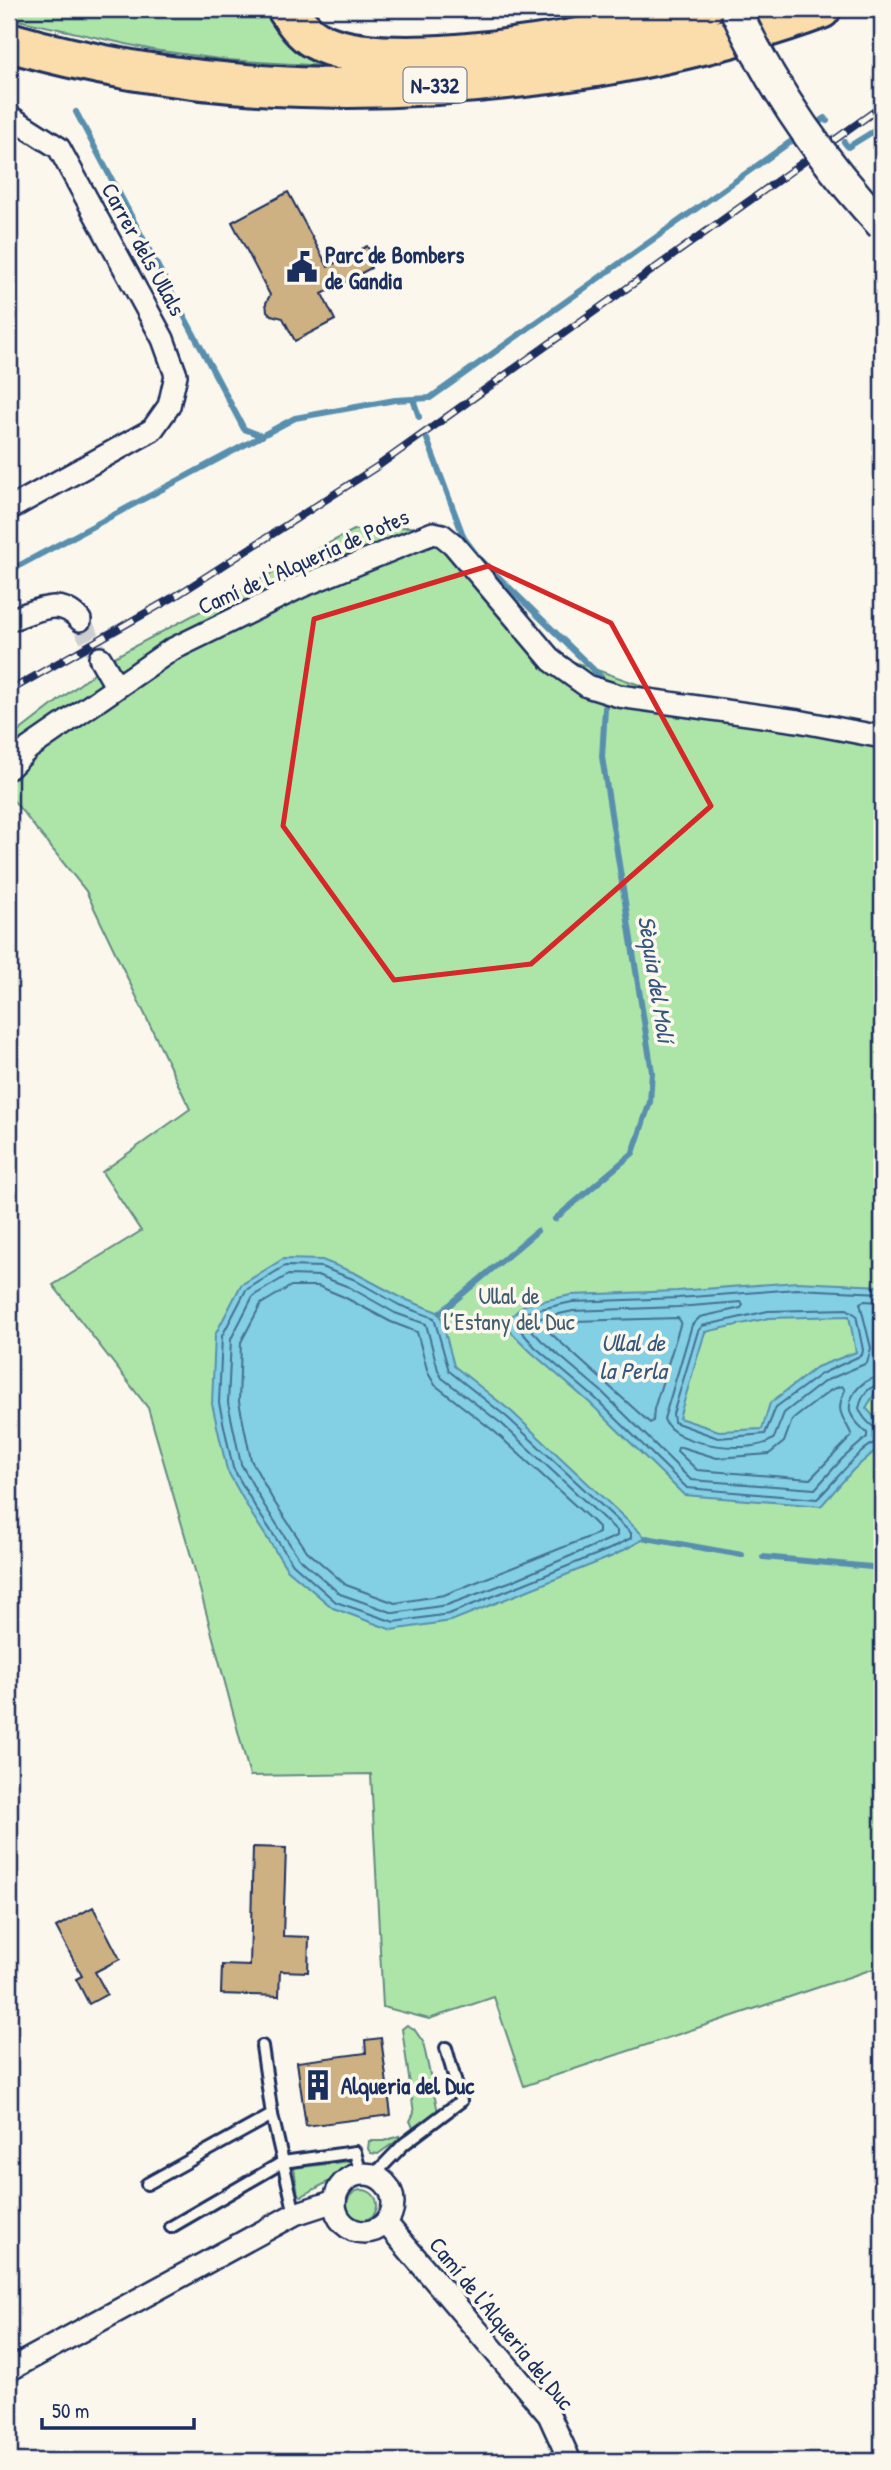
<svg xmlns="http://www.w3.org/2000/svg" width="891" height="2470" font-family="'Patrick Hand',sans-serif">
  <rect width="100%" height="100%" fill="#fbf7ec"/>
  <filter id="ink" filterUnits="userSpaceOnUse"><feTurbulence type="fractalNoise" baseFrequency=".0143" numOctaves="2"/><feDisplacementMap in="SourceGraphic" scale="14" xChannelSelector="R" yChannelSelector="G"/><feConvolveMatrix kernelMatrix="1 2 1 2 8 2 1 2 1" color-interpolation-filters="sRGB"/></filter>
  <g filter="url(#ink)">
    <g fill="#ade5a8" stroke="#648a83" stroke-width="2">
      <path d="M9,9h261l12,18 44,39 -99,-6 -74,-10 -144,-32z"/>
      <path d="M407,527l32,2 115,126 100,35 228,40v1236l-358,120 -30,-89 -65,22 -46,-12 -12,-233 -121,2 -59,-220 -43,-148 -95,-123 88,-54 -39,-59 88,-63 -104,-218 -77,-96v-56l107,-83 238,-126z"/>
      <path d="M407,2025l7,4 9,13 15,70 -24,18 -4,-9 4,-8 -12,-84z"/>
      <path d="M399,2136v3l-21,15 -7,-1 -3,-4 1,-8h15z"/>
      <path d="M351,2161l2,4 -1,4 -50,27 -4,-1 -4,-27z"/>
      <circle cx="362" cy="2205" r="15"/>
    </g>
    <g fill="#83cfe3" stroke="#598fae" stroke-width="2" fill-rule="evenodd">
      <path d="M283,1259l39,1 33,13 47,25 38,15 14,53 58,46 134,126 -33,18 -162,65 -59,9 -59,-22 -46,-39 -36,-56 -24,-43 -15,-66 3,-69 26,-50z"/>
      <path d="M797,1282l85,4v107h-7l-9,15 16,18v19l-29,25 -32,36 -137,-11 -94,-92 -59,-51 -28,-28 21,-19 47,-10 106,-4zM849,1316l7,36 -39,15 -47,36 -8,26 -43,2 -40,-13 26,-86 64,-14z"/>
    </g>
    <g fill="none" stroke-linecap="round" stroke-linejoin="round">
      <g stroke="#456f93" stroke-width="2">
        <path d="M285,1266l36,1 32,12 46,26 35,13 15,53 59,47 123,115v5l-21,11 -161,65 -55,8 -58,-20 -43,-38 -36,-54 -24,-42 -14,-65 3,-67 24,-46z"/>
        <path d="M288,1275l32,1 29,11 46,26 31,11 12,46 4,8 60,46 115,107v5l-105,45 -65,24 -53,8 -54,-19 -41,-36 -35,-53 -23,-41 -13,-61 3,-64 22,-43z"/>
        <path d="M291,1286h27l26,11 47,25 26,10 11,41 7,12 60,47 94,86 10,10v5l-155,62 -49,8 -49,-18 -39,-34 -34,-51 -22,-40 -12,-58 2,-60 20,-38z"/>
        <path d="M882,1293l-85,-4 -119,9 -106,4 -45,10 -12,12 20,23 60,51 92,90 130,11c16,-14 45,-56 65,-59"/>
        <path d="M882,1302l-18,-1 -4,2 11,45 -4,15 -42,18 -41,32 -10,25c-19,18 -102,8 -110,-19l28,-94 8,-8 41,-9 2,-3 -2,-3 -63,5 -105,4 -41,9 -5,5 15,16 59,50 90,89 124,9 27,-30 25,-22v-4c-6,-6 -16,-14 -17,-23 -2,-17 16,-34 32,-33"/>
        <path d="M847,1309l9,6 7,35 -1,5 -41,19 -45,33 -11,27 -47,4 -44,-16 -1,-8 25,-83 4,-5 66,-15z"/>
        <path d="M678,1318l3,4 -27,87 -1,12 -3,2 -103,-93 2,-3 25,-6z"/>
        <path d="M842,1386l3,4c-11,24 -1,26 7,46l-42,43 -113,-9 -20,-19 1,-3 3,-1 36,11 52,-4 15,-12 8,-22 39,-30z"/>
        <path d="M882,1386c-14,-2 -20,10 -23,22 3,9 14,22 23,22"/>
      </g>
      <g stroke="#598fae" stroke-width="6">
        <path d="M76,112l168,317 18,7"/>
        <path d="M812,127l13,-9 2,3"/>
        <path d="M844,142l4,5 34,-21"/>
        <path d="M413,399l6,18"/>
        <path d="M427,439l37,99 15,20 123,120"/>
        <path d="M9,571l286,-153 100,-18 35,-2 370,-263"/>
        <path d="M555,1219l78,-66 17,-51 2,-30 -50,-315 3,-49"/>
        <path d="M440,1313l97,-82"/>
        <path d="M646,1538l96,17"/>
        <path d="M763,1557l119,11"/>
      </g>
    </g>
    <g fill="#cdb183" stroke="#1b2f5e" stroke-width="2">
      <path d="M288,192l40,75 39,-21 8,14 -6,3 2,5 -49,26 13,26 -40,21 -12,-23 -12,-3 -4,-4 -1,-8 4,-8 -38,-73z"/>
      <path d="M253,1847l33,1 -3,88 26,1 -1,35 -28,-1 -1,25 -58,-2 1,-29 28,1z"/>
      <path d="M93,1907l27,52 -25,13 12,22 -18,10 -13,-25 6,-3 -26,-49z"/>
      <path d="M381,2038l10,77 -85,11 -9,-64 69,-9 -1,-13z"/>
    </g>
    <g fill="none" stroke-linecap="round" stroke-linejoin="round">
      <path stroke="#cecfd0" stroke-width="21" stroke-dasharray="21 10" stroke-linecap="butt" d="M80,620l20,38"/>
      <defs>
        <g id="lane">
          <path d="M262,2046l10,69"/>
          <path d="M374,2175l30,-31 57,-43 -15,-53"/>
          <path d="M147,2184l125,-69 11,47 72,-10 6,22"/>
          <path d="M171,2227l112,-65 12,52"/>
        </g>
        <g id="street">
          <path d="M9,116l50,32 104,191 13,36 -7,31 -17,24 -143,79"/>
          <path d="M9,620c26,-8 50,-25 71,0"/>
          <path d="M100,658l16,28"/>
          <path d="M9,768l20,-20 142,-98 129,-63 133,-54 9,2 11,9 99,117 35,25 32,10 179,25 84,16"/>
          <circle cx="364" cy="2203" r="29"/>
          <path d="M386,2223l163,192 21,46"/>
          <path d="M9,2370l286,-156 40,-13"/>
        </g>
        <g id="highway">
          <path d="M287,9c7,11 16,24 29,31 69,41 309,-7 387,-31"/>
          <path d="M9,42c190,55 393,57 587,25 76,-13 152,-31 225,-58"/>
        </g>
      </defs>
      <use href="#lane" stroke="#1b2f5e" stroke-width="16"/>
      <use href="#street" stroke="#1b2f5e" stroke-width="26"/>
      <use href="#highway" stroke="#1b2f5e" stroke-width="44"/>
      <use href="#lane" stroke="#fbf7ec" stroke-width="10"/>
      <use href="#street" stroke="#fbf7ec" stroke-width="21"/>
      <use href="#highway" stroke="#fbddab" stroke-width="38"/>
      <defs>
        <path id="rail" d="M9,691l170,-97 199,-128 504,-360"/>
      </defs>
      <use href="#rail" stroke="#1b2f5e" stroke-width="8"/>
      <use href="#rail" stroke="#fbf7ec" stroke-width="5" stroke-dasharray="16" stroke-linecap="butt"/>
      <defs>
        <path id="secondary-bridge" d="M735,9c38,81 86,151 147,216"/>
      </defs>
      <use href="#secondary-bridge" stroke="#1b2f5e" stroke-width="35" stroke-linecap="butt"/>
      <use href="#secondary-bridge" stroke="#fbf7ec" stroke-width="30"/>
    </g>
  </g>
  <path fill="none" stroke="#d62828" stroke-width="5" stroke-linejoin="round" d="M488,566l123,57 100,183 -180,158 -137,16 -111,-154 31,-207z"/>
  <defs>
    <symbol id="civic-bare" viewBox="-9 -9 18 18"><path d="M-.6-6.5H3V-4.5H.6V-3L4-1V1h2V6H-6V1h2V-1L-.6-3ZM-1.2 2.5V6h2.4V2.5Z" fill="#1b2f5e" stroke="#fbf7ec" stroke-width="2.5" paint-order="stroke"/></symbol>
    <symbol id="building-bare" viewBox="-9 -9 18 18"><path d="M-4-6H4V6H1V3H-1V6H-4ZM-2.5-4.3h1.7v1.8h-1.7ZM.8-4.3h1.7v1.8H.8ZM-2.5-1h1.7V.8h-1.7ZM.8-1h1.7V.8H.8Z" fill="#1b2f5e" stroke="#fbf7ec" stroke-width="2.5" paint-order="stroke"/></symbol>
  </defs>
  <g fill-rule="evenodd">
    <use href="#civic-bare" x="280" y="245" width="44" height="44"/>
    <use href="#building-bare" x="296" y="2063" width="44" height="44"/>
  </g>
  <g text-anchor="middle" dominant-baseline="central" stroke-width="7" stroke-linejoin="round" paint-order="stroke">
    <rect fill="#fbf7ec" stroke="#5e6b89" stroke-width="2" x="403.5" y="67.5" width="63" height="35" rx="5"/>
    <g font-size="21" font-weight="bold" fill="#1b2f5e">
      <text x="435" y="85">N-332</text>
    </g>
    <g font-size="23" fill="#1b2f5e" stroke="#fbf7ec">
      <text transform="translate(144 249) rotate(61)">Carrer dels Ullals</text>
      <text transform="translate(303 561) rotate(-24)">Camí de L'Alqueria de Potes</text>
      <text transform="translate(502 2323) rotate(51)">Camí de l'Alqueria del Duc</text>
    </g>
    <g font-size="23" font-weight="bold" fill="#1b2f5e" stroke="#fbf7ec" text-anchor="start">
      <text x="325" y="254">Parc de Bombers<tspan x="325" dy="26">de Gandia</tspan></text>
      <text x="341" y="2085">Alqueria del Duc</text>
    </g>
    <g font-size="23" fill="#405c70" stroke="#fbf7ec">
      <text x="509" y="1295">Ullal de<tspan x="509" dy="26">l’Estany del Duc</tspan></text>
    </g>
    <g font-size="24" font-style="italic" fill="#35577f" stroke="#fbf7ec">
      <text transform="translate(657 979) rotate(81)">Sèquia del Molí</text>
      <text x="633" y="1342">Ullal de<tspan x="633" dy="28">la Perla</tspan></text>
    </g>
  </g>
  <rect width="891" height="2470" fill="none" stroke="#fbf7ec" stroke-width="35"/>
  <rect x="18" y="18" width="856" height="2435" fill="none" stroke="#1b2f5e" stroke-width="2.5" filter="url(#ink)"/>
  <path d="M42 2418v10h152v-10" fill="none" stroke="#1b2f5e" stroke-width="3.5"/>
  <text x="52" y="2418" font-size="21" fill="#1b2f5e" stroke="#fbf7ec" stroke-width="5" paint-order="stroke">50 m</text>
</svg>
